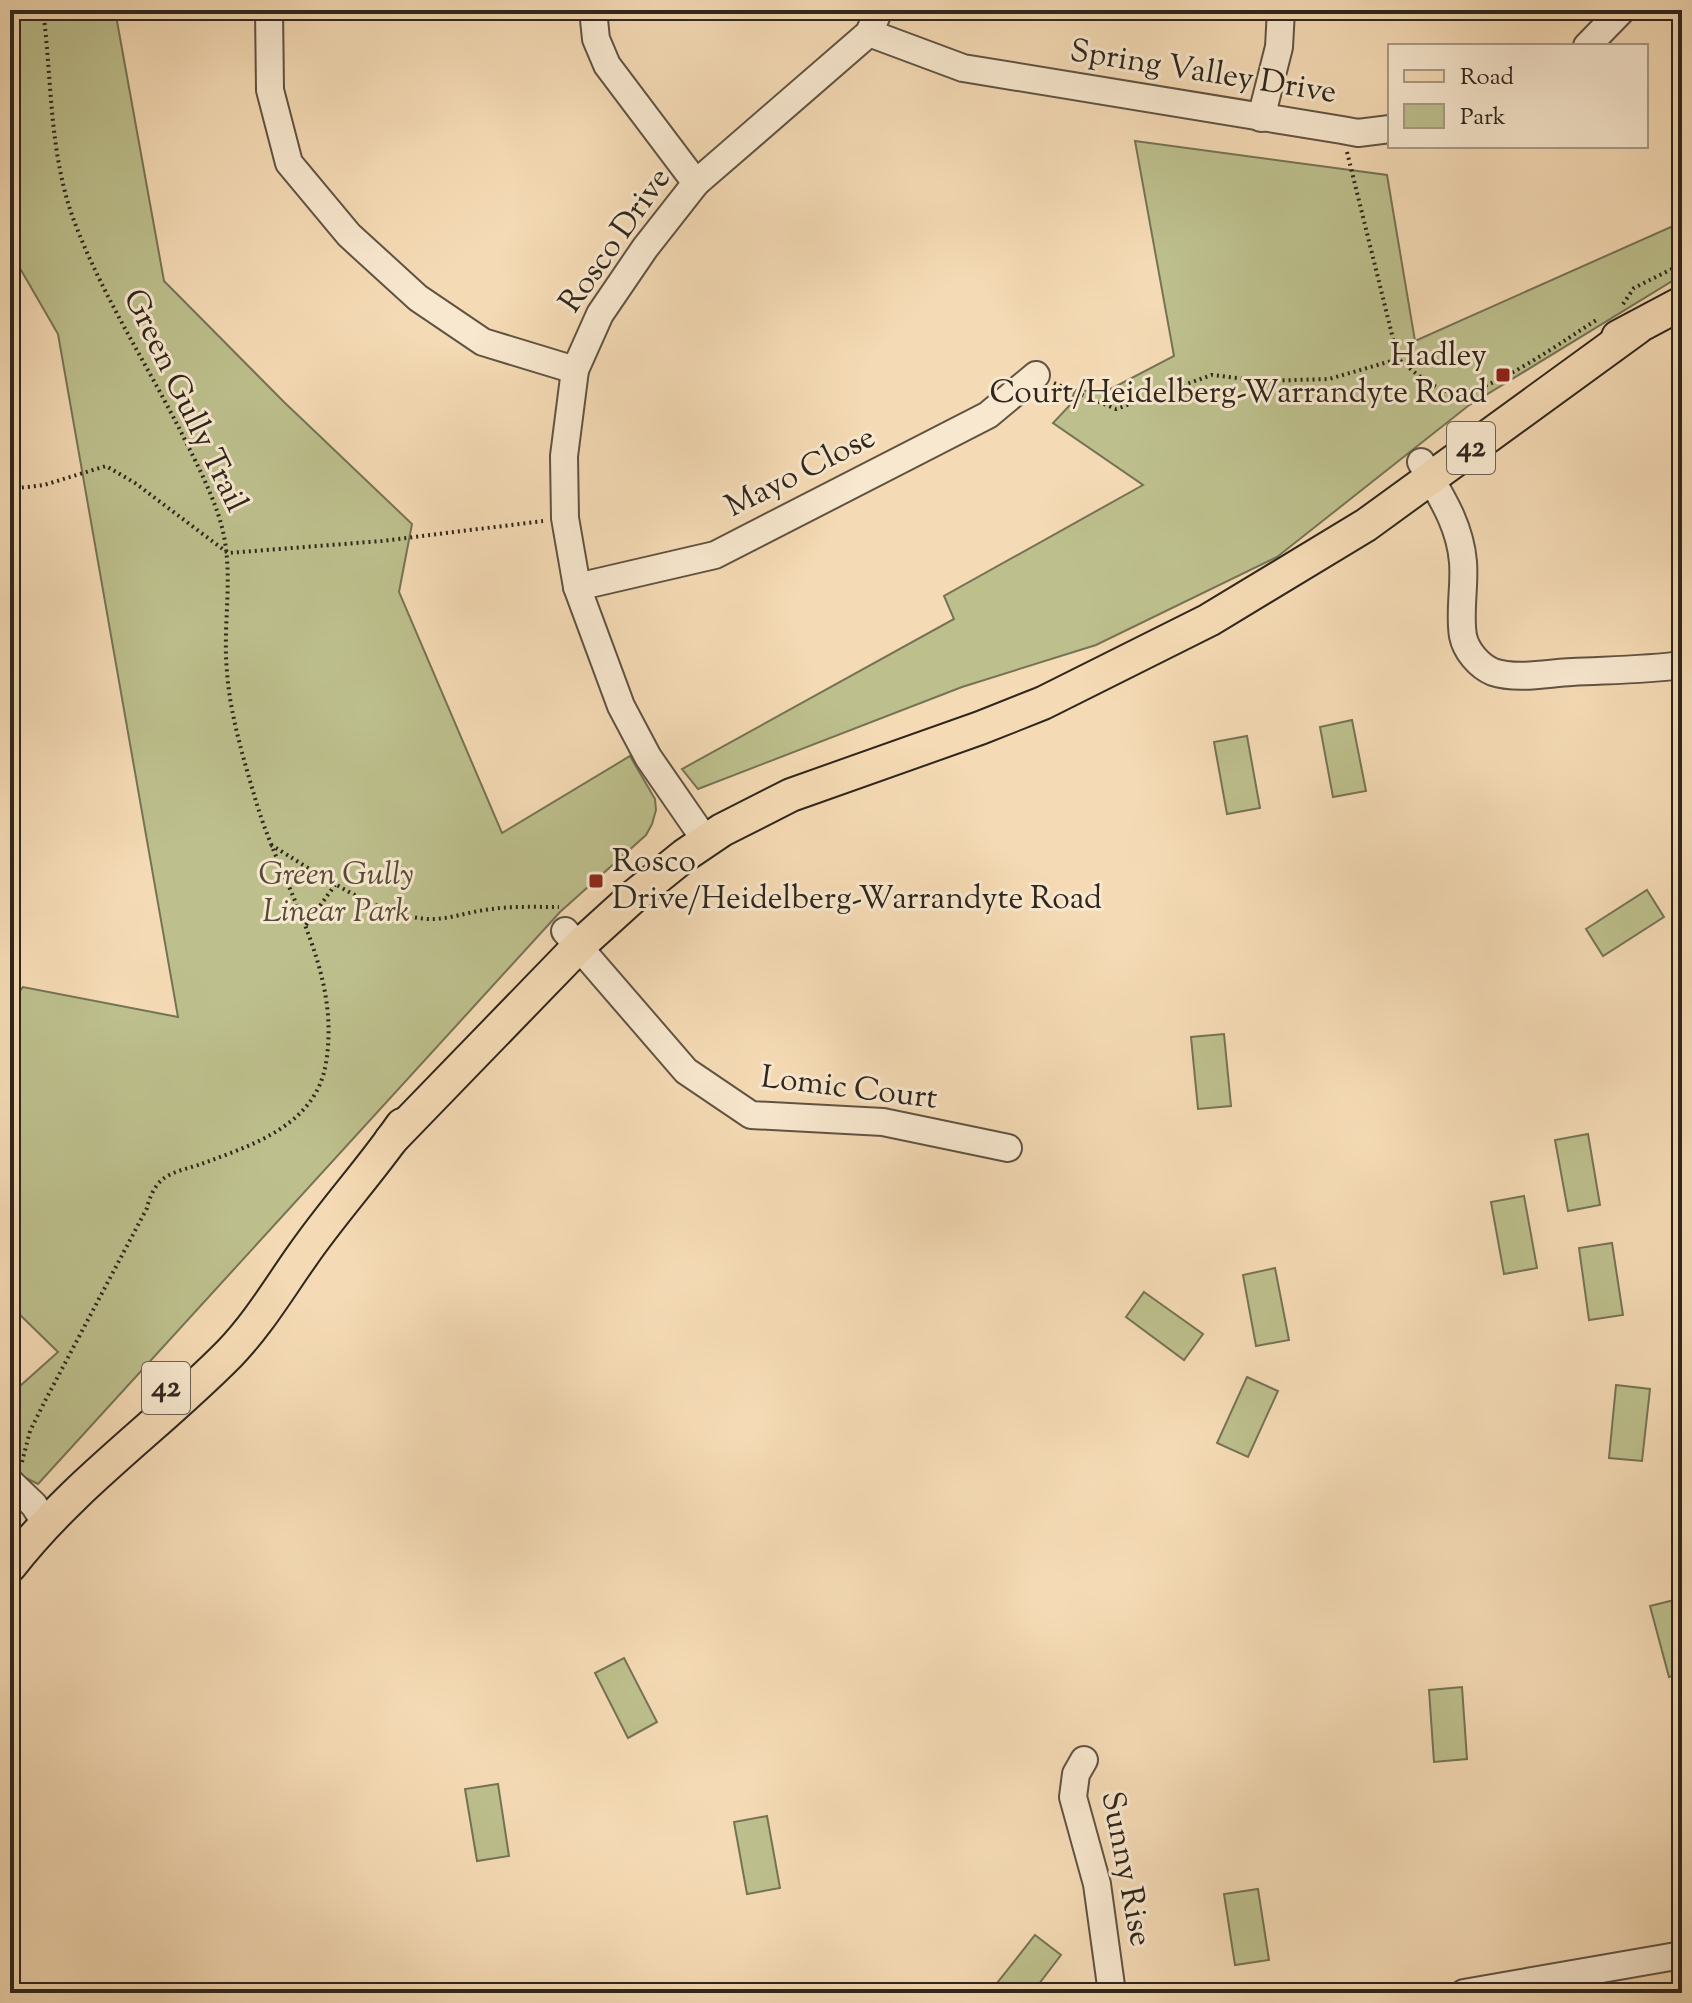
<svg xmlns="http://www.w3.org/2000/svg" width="1692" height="2003" font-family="'Sorts Mill Goudy',serif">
  <rect width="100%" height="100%" fill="#f5dbb5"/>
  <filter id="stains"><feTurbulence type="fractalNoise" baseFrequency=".0025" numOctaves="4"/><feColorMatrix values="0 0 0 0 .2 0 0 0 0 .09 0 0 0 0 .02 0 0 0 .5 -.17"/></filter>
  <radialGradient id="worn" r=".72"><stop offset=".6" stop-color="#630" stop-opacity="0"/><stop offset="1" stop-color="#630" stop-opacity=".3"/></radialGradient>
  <g fill="#bdc08d" stroke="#767355" stroke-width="2">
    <path d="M10,10h105l49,271 120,121 128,122 -13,68 103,241 128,-77 25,43 1,11 -4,14 -6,11 -86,77 -522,572 -28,-14v-75l48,-43 -48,-47v-303l13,-15 155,30 -120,-683 -48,-83z"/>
    <path d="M1135,141l252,34 28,166 267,-119v53l-214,131 -191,151 -181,88 -134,42 -264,102 -16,-20 272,-150 -10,-23 199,-111 -90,-62 17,-18 5,-15 30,2 69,-36z"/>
    <path d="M1352,720l14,71 -33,6 -13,-70z"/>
    <path d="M1247,736l13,72 -33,6 -13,-72z"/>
    <path d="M1647,890l17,27 -61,39 -17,-27z"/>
    <path d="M1224,1034l7,72 -33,3 -7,-72z"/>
    <path d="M1588,1134l12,71 -32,6 -13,-71z"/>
    <path d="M1524,1196l13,72 -33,6 -13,-72z"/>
    <path d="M1612,1243l11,72 -34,5 -10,-72z"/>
    <path d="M1275,1268l14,72 -33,6 -13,-71z"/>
    <path d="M1144,1292l59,42 -19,26 -58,-43z"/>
    <path d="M1247,1377l31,14 -30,66 -31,-14z"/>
    <path d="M1616,1385l34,4 -8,72 -33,-3z"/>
    <path d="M1682,1598v75l-13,4 -19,-71z"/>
    <path d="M624,1658l33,64 -29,16 -33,-65z"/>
    <path d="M1462,1687l5,72 -33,3 -5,-72z"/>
    <path d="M498,1784l11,72 -32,5 -12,-72z"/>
    <path d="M767,1816l13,72 -33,6 -13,-72z"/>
    <path d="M1258,1889l11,71 -34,5 -11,-71z"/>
    <path d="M1035,1935l26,20 -29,38h-40l-2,-1z"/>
  </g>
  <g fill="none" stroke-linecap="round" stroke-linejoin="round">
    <defs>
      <g id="minor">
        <path d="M269,10l1,80 19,73 60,72 69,63 65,44 92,28"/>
        <path d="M593,10l3,29 11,26 89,118"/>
        <path d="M869,33l94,35 379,62 16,3 32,-4"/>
        <path d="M1587,46l35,-36"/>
        <path d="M1261,118l18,-71 2,-37"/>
        <path d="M1421,462c19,33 39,62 42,100 2,24 -4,50 0,74 3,15 16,30 30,36 24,8 55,1 79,0 37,-2 73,-2 110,-7"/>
        <path d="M577,587l138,-32 273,-140 48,-40"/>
        <path d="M706,841l-58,-84 -27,-51 -44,-119 -12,-69 -1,-62 11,-86 25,-56 45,-66 51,-65 173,-150 10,-23"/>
        <path d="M565,931l121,140 65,44 132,7 125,26"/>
        <path d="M10,1482l24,23 12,19"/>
        <path d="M1084,1760l-8,14 -3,23 24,87 15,109"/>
        <path d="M1464,1993l218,-38"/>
      </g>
      <g id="major">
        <path d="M1618,337l64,-34"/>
        <path d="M391,1140l188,-194 54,-49 52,-42 37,-25 69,-35 189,-67 63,-25 166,-83 157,-95 271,-197"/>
        <path d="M10,1566c63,-81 148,-140 219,-212 29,-30 49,-64 73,-98 31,-45 69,-86 100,-131"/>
      </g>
    </defs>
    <use href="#minor" stroke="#605343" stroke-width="30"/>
    <use href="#major" stroke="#2f261d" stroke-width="36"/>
    <g stroke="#2f261d" stroke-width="4" stroke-dasharray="2 4" stroke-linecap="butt">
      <path d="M1347,152l51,207c17,13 36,32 58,34 32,2 113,-56 142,-74"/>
      <path d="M1623,304l11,-16 48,-24"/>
      <path d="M1054,383l62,26 96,-34 50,6 67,-2 69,-20"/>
      <path d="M10,489l34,-4 62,-19 29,17 93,70 154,-12 161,-20"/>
      <path d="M271,845c42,25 110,74 160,74 20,0 40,-8 61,-10 22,-3 45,-2 67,-2"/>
      <path d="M306,925l29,-40"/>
      <path d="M22,1462l8,-31 15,-30 102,-193c2,-10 8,-23 16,-29 10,-8 27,-11 38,-15 52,-19 115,-39 125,-101 16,-96 -46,-177 -71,-265 -12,-41 -25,-84 -28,-126 -5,-53 9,-103 -8,-155 -9,-28 -23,-55 -36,-81 -36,-72 -82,-142 -110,-218 -24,-67 -21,-138 -30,-208"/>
    </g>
    <use href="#minor" stroke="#f8e8cf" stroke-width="26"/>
    <use href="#major" stroke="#f5dbb5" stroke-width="32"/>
  </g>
  <g fill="#8f2418" stroke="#f8e8cf" stroke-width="3">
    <rect x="1495" y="367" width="16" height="16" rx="4"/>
    <rect x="588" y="873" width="16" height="16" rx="4"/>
  </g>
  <g text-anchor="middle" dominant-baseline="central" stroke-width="6" stroke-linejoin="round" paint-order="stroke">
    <g fill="#f8e8cf" stroke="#6b6052" stroke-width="2">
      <rect x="1447" y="422" width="48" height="52" rx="6"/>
      <rect x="142" y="1362" width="48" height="52" rx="6"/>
    </g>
    <g font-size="30" font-weight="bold" fill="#2f261d">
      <text x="1471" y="448">42</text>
      <text x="166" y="1388">42</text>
    </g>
    <g font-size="32" fill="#2f261d" stroke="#f8e8cf">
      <text transform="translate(1203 73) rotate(9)">Spring Valley Drive</text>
      <text transform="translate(616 241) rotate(-55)">Rosco Drive</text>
      <text transform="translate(184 401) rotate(64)">Green Gully Trail</text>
      <text transform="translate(801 473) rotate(-27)">Mayo Close</text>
      <text transform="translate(849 1089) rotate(7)">Lomic Court</text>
      <text transform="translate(1125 1869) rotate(79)">Sunny Rise</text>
    </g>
    <g font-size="32" fill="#2f261d" stroke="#f8e8cf" text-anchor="end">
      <text x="1487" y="357">Hadley<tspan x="1487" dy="37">Court/Heidelberg-Warrandyte Road</tspan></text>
      <text x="612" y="863" text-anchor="start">Rosco<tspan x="612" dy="37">Drive/Heidelberg-Warrandyte Road</tspan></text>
    </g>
    <g font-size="32" font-style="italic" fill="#524c39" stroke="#f8e8cf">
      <text x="336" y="876">Green Gully<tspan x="336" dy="37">Linear Park</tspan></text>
    </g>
  </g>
  <rect width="1692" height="2003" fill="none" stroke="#f5dbb5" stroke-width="40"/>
  <rect x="12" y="12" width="1668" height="1979" fill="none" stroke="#2f261d" stroke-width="4"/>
  <rect x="20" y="20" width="1652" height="1963" fill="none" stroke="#2f261d" stroke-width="2"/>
  <rect x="1388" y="44" width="260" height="104" fill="#f8e8cf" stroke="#a89a88" stroke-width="2"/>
  <rect x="1404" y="70" width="40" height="12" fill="#f5dbb5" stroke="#a89a88" stroke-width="2"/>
  <text x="1460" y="84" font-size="24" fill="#2f261d">Road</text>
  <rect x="1404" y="104" width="40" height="24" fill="#bdc08d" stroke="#a89a88" stroke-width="2"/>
  <text x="1460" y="124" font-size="24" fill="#2f261d">Park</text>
  <rect width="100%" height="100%" filter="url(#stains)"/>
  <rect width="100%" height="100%" fill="url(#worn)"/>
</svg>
